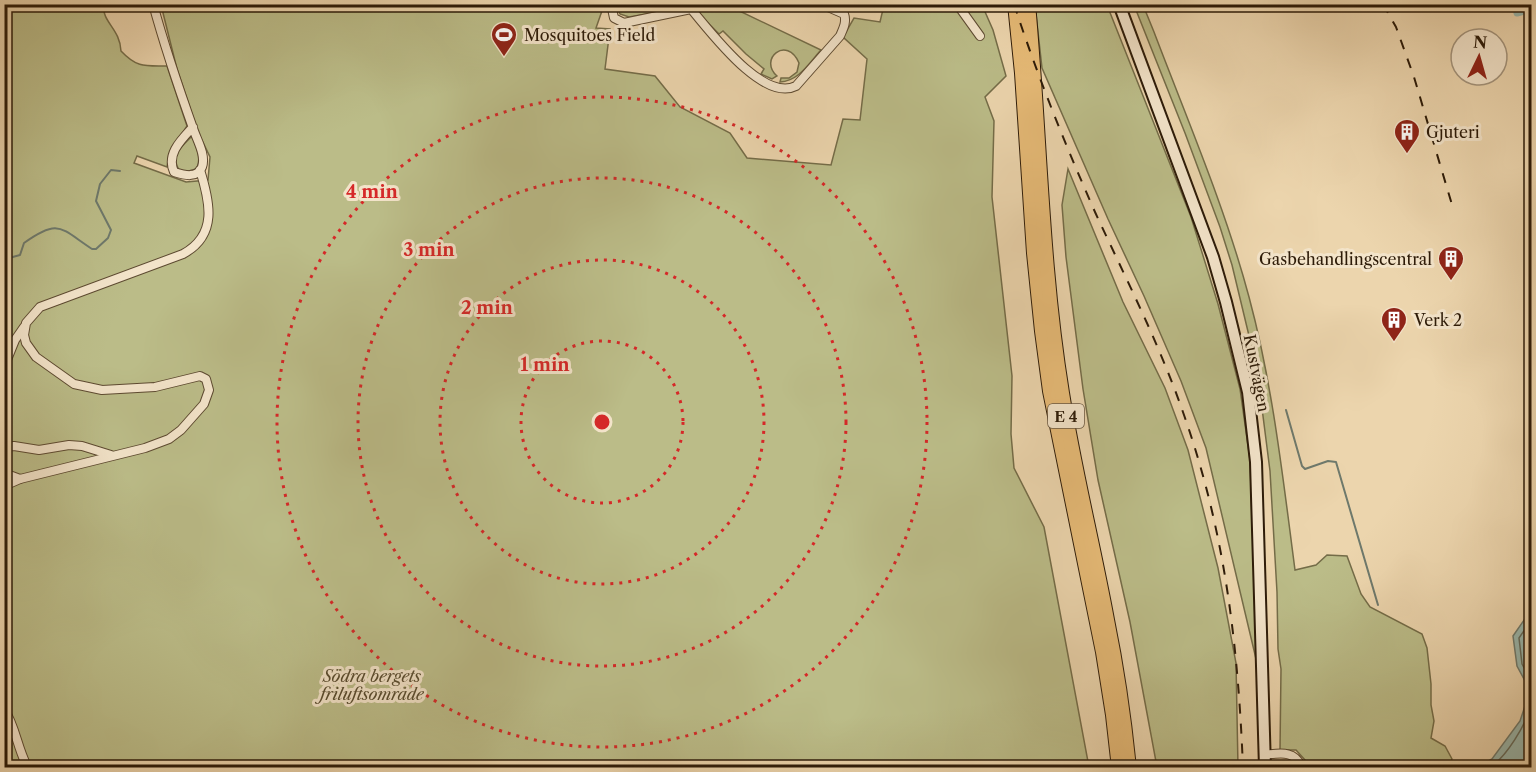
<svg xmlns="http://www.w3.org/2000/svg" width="1536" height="772" font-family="'Libre Caslon Text',serif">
  <rect width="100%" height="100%" fill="#ecd5ad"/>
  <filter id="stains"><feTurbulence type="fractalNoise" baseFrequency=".00333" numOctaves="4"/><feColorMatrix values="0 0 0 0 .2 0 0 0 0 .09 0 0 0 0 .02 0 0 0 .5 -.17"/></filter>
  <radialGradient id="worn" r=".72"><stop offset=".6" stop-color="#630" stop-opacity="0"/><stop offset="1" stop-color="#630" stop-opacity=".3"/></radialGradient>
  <g fill="#bbbc88" stroke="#746c48" stroke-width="1.5">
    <path d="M4,5h99c0,18 17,24 18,46 16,17 24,15 46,15l20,60 -18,28 -2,13 -30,-11 -3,7 52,19 22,-2 2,-23 -12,-25 -21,-63 -16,-64h443l-8,23 14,1 -5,40 50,7 25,31 50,26 17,25 84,7 12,-46 17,1 7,-61 -24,-22 11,-19 26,4 4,-17h98l11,25 13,46 -21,21 9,24 -2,76 20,179 -1,58 3,34 30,59 45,240h-1084z"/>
    <path d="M616,5v-1l38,1 -2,8 -23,4 -9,-3z"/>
    <path d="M704,5h23l94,45c-12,13 -22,31 -41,32l1,-4h8l8,-6 2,-9c-12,-28 -41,-4 -22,13l-5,3 -11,-5 3,-5 -18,-15 -23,-23 -4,3 -19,-19v-7z"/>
    <path d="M1035,5h72l84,212 27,87 22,85 10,71 7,203 -51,-215 -25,-67 -37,-85 -36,-77 -66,-151z"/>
    <path d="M1134,5h9l11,27c33,87 71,175 95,265 24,89 34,182 46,273l21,-5 11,-10 20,1 14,38 9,13 52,27 5,14 4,36v21l3,16 -3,17 14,8 7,13 -3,7 3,-1 2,2h-147l-1,-6 -10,-11h-16l1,-81 -3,-20 -1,-57 -7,-121 -13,-102 -25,-104 -12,-38 -35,-94z"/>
    <path d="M191,137l2,1c4,11 9,21 3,31l-11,3 -6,-2c-9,-14 2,-23 12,-33z"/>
    <path d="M1068,169l55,133 42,86 23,62 30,118 18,95 2,104h-81l-27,-145 -32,-142 -15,-91 -17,-132 -4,-52z"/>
  </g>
  <path fill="#99b8ae" stroke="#6e796c" stroke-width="1.5" d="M1531,610v157h-54l15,-8 28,-38 6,-18 -1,-22 -8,-15 -4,-30z"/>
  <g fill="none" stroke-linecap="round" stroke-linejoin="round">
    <g stroke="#636a5b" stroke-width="1.5">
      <path d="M1532,619l-13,19 3,26 8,15 2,15"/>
      <path d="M1489,768c18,-11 36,-43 43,-63"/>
    </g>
    <g stroke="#6e796c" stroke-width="2">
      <path d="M4,257l5,1 11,-3 4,-12c35,-25 36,-15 68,6h4l12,-11 3,-8 -15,-29 4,-17 11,-14 9,1"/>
      <path d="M1286,410l16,56 3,3 23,-8 8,1 42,143"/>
      <path d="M4,749l7,19"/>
    </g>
    <path stroke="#99b8ae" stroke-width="7" d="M1517,13l15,-4"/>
    <defs>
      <g id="minor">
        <path d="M153,4c12,44 26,85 41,127 4,11 12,25 8,36 -5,12 -18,8 -28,5 -8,-18 7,-32 19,-45"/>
        <path d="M611,4l3,14 10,5 67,-14c19,22 72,94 105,77l44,-50c3,-7 7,-14 4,-22l-23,-10"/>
        <path d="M957,4l23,32"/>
        <path d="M4,367l11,-27 9,-13"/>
        <path d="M4,447l10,-1 25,4 30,-5 13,1 29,9"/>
        <path d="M4,473l16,6 125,-31 24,-9 12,-9 23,-26 5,-14 -3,-11 -6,-3 -45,11 -53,3 -28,-6 -38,-27 -10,-14 -2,-8 2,-12 14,-16 143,-53c35,-19 27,-52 17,-84"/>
        <path d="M4,486l16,-7"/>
        <path d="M4,709c12,18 13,39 24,59"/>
        <path d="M1264,755c17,-2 31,-5 38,13"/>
      </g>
      <path id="secondary" d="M1119,4l94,253 13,45 22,90 8,70 9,306"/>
      <g id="motorway">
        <path d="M1015,4l7,69 12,180 8,78 8,60 53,261 10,63 6,53"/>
        <path d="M1028,4c12,130 13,260 34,389 12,76 31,151 45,227 10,49 17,98 22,148"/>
      </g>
    </defs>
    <use href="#minor" stroke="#5d4a31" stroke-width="10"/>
    <use href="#secondary" stroke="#2d1b08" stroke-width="14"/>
    <use href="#motorway" stroke="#2d1b08" stroke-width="16"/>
    <use href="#minor" stroke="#f3e4ca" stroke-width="8"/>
    <use href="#secondary" stroke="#f3e4ca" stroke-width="10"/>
    <use href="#motorway" stroke="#e6ba76" stroke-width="14"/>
    <g stroke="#2d1b08" stroke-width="2" stroke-dasharray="10 10" stroke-linecap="butt">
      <path d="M1014,4c23,71 51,140 81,208 31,67 65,133 89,203 41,117 54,229 59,353"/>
      <path d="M1383,4l13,23 18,50 39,131"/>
    </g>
  </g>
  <g fill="none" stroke="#d62828" stroke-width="3" stroke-dasharray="3 6">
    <circle cx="602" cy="422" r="81"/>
    <circle cx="602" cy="422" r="162"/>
    <circle cx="602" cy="422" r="244"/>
    <circle cx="602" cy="422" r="325"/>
  </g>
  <defs>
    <symbol id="stadium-pin" viewBox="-11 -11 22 30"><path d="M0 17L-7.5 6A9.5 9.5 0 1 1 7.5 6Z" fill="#8f2418" stroke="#f3e4ca"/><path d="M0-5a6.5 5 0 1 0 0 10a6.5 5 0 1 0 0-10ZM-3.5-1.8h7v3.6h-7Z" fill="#fff"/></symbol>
    <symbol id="building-pin" viewBox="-11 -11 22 30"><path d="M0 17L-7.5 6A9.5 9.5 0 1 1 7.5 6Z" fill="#8f2418" stroke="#f3e4ca"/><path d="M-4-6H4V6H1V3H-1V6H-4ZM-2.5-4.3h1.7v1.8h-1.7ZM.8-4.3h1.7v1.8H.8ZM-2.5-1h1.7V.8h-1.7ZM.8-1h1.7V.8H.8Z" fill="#fff"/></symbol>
  </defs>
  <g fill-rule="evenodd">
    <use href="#stadium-pin" x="489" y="20" width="30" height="40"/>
    <use href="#building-pin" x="1392" y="117" width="30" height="40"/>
    <use href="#building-pin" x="1436" y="244" width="30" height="40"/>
    <use href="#building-pin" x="1379" y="305" width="30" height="40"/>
  </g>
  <g text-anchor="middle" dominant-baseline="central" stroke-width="6" stroke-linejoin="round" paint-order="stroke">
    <rect fill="#f3e4ca" stroke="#685742" stroke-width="1.5" x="1048" y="404" width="36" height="24" rx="4.5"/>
    <g font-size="15" font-weight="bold" fill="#2d1b08">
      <text x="1066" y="416">E 4</text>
    </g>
    <g font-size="16" fill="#2d1b08" stroke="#f3e4ca" text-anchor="start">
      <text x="524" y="35">Mosquitoes Field</text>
      <text x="1426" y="132">Gjuteri</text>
      <text x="1432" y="259" text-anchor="end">Gasbehandlingscentral</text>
      <text x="1414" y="320">Verk 2</text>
    </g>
    <g font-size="16" fill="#2d1b08" stroke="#f3e4ca">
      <text transform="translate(1257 373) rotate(79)">Kustvägen</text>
    </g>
    <g font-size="16" font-style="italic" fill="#584b2e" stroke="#f3e4ca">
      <text x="372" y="676">Södra bergets<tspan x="372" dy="18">friluftsområde</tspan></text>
    </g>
  </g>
  <circle cx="602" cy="422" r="9" fill="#d62828" stroke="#f3e4ca" stroke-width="3"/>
  <g font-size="18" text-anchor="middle" font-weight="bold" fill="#d62828" stroke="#f3e4ca" stroke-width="6" stroke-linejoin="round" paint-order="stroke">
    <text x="372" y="198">4 min</text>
    <text x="429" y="256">3 min</text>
    <text x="487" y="314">2 min</text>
    <text x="545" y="371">1 min</text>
  </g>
  <rect width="1536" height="772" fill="none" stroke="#ecd5ad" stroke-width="24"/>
  <rect x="6" y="6" width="1524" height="760" fill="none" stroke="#2d1b08" stroke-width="3"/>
  <rect x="12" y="12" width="1512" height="748" fill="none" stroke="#2d1b08" stroke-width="1.5"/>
  <g transform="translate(1479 57) rotate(5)"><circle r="28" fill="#f3e4ca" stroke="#a4947c" stroke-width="1.5"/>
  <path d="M0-4.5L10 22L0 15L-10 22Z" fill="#8f2418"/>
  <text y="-9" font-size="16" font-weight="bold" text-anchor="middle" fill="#2d1b08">N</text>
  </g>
  <rect width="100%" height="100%" filter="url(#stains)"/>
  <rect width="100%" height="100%" fill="url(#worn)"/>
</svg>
